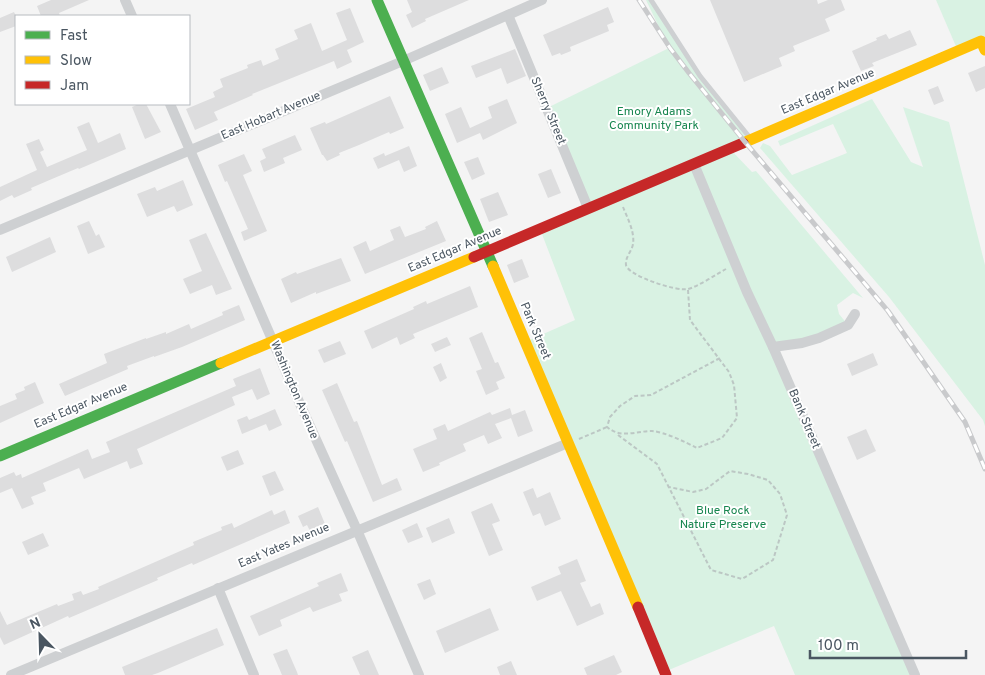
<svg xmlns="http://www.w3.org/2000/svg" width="985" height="675" font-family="Overpass,sans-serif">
  <rect width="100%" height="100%" fill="#f4f4f4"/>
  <g fill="#d9f2e3">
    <path d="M646,0h5l49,76 51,63 -21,10 22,23 4,-1 107,127 -10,-5 -16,12 2,9 9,11 -75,22 142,328h-120l-21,-49 -110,46 -139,-330 50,-22 -35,-91 48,-21 -41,-100 122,-60z"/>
    <path d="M936,0h49v40l-27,11z"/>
    <path d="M872,99l39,63 12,5 -20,-60 46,15 36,143v161l-2,-6 -94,-123 -129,-149 3,-5 7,3 22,29 55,-22 -14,-29 -53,22 -2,-5z"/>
  </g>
  <g fill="#ddddde">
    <path d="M51,0h38l-30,13 1,3h-19l-4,-10z"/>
    <path d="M407,0h62l-44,19 1,2 -14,7 -6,-13 6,-3z"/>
    <path d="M710,0h107l1,4 10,-4h13l4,10 -20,9 5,12 -37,15 2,5 -16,7 3,8 -38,16z"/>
    <path d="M608,7l6,15 -7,3 2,6 -39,16 1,4 -10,4 -1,-2 -8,3 -9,-21z"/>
    <path d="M350,8l14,34 -17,8 5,12 -15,7 -3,-8 -82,33 1,1 -39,17 4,8 -23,10 -9,-21 29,-12 -2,-5 10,-5 -3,-8 28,-11 -1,-3 14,-5 2,6 16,-7 -4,-10 23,-10 -4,-9 17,-7 11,28 25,-11 -11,-27z"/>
    <path d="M14,12l2,4v10l-16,6v-14z"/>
    <path d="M910,30l7,15 -45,18 2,3 -13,5 -9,-20 25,-11 -1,-2 10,-4 3,5z"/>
    <path d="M515,49l11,27 -19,8 -6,-16 -25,10 -5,-12z"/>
    <path d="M985,66v22l-9,4 -8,-19z"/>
    <path d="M442,67l7,16 -19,8 -7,-16z"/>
    <path d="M938,86l6,15 -10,4 -6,-15z"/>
    <path d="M390,96l14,32 -14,6 -1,-2 -30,13 -20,8 1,2 -13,6 -4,-6h-1l-12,-27 15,-6 1,2z"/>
    <path d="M507,99l10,24 -34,17 -3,-7 -23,10 -12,-29 16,-7 9,21 22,-10 -4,-11z"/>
    <path d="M139,104h7l15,28 -16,7 -13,-32z"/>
    <path d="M89,122l9,21 22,-10 6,16 -47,20 -1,-1 -26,11 -21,9 1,2 -18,8 -2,-3 -12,6v-14l37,-17 -11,-26 13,-5 5,11 -4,2 7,15 40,-17 -10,-23z"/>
    <path d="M295,135l7,15 -19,8 2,5 -21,9 -4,-11 6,-3 -4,-9z"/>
    <path d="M409,146l8,20 -13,6 -5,-12 -21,9 -5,-11 11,-5 1,3z"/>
    <path d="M244,154l8,17 -9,4 24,56 -23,10 -3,-9 7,-3 -21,-48 -2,1 -7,-17z"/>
    <path d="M478,157l7,17 -13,6 -8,-18z"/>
    <path d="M551,169l10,24 -13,5 -10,-24z"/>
    <path d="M183,180l10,25 -16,7 -3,-6 -27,11 -10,-23 18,-7 2,4z"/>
    <path d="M498,192l10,23 -19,7 -9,-23z"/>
    <path d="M89,221l7,15 3,-2 6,13 -17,7 -11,-28z"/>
    <path d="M437,221l9,20 -81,33 -12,-27 13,-6 4,10 24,-11 -4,-10 10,-4 5,11 21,-8 -1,-2z"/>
    <path d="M206,233l26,56 -16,6 -4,-10 -22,9 -7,-15 19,-8 -13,-31z"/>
    <path d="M50,237l6,15 -44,20 -6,-15z"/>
    <path d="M341,258l10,23 -35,13v-2l-25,11 -10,-24 15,-7 1,2z"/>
    <path d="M522,259l7,18 -15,6 -7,-18z"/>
    <path d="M470,286l8,21 -65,27 2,4 -15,7 -3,-8 -25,12 -8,-18 50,-22 -1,-2 13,-6 1,3z"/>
    <path d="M239,305l6,15 -63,27 -28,10v-1l-27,10 1,3 -63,27 -6,-12 48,-21 -3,-9 42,-16v1l20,-7v2l23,-10 2,5 32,-14 -1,-3z"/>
    <path d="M482,332l13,31 3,-1 7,16 -9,4 3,7 -13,6 -10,-24 6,-2 -13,-31z"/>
    <path d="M447,337l4,8 -16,7 -4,-8z"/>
    <path d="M340,341l6,13 -22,9 -6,-13z"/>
    <path d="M873,353l5,12 -26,11 -5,-12z"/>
    <path d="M441,363l6,15 -7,4 -7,-15z"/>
    <path d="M260,368l10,26 -13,6 -5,-11 -20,8 3,8 -98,44 6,15 -13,5 -3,-8 -43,18 -5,-11 -36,15 3,8 -15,6 3,7 -12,5 -10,-21 -12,5v-15l14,-6 2,4 5,-2 1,4 66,-29 4,10 18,-7 -4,-10 130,-56 -3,-7z"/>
    <path d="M35,382l9,21 -44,20v-17l17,-7 -2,-5 10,-4 -1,-3z"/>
    <path d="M337,383l17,39 3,-1 25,64 15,-7 5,12 -29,12 -26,-61 -2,1 -23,-52z"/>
    <path d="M510,408l2,7 13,-5 8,21 -15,6 -7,-19 -16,6 7,14 -14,6 -4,-9 -21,9 3,7 -27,12 1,2 -17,7 -10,-23 24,-10 -4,-10 12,-5 3,7 42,-19 2,3z"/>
    <path d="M275,409l7,16 -13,6 -3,-7 -24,10 -5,-14 10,-4 2,4z"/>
    <path d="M866,429l10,22 -19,9 -10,-23z"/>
    <path d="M238,450l6,14 -17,7 -6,-14z"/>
    <path d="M275,471l9,19 -14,6 -8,-20z"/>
    <path d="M533,488l4,10 13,-6 11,27 -16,7 -5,-13 -7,3 -10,-24z"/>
    <path d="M492,503l8,18 -8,3 11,26 -14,6 -18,-44z"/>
    <path d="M318,507l7,17 -15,7 -3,-6 -4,2 -5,-11z"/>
    <path d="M272,510l2,5 11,-5 5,13 -97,42 -1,-2 -35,15 1,2 -89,38 -1,-2 -64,29 -4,-8v-26l7,14 50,-21 1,2 16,-6 -2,-6 9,-3 2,4 16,-6 -1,-2 96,-42 -1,-3 29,-12 -1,-3 11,-4 2,5z"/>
    <path d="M449,518l6,15 -23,10 -6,-15z"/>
    <path d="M417,523l6,14 -15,6 -6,-13z"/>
    <path d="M43,533l6,13 -21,9 -6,-13z"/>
    <path d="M577,559l9,22 -6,2 11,24 9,-4 4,11 -27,12 -16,-35 -24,10 -6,-14 30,-13 -3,-7z"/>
    <path d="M341,573l7,18 -9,3 3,7 -29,11 -3,-5 -30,13 2,6 -23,10 -9,-20 69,-30 -2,-3z"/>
    <path d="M430,579l6,15 -12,6 -7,-16z"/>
    <path d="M490,608l9,22 -54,23 -9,-22z"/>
    <path d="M217,628l7,17 -66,28 -6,2h-27l-3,-8z"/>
    <path d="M287,649l10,23 1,3h-16l-9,-21z"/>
    <path d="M368,650l11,25h-19l-8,-18z"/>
    <path d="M614,655l8,17 -6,3h-29l-3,-7z"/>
    <path d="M511,661l6,14h-17l-3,-8z"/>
  </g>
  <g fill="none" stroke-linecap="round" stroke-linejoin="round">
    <g stroke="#bcc7c4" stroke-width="2" stroke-dasharray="4 2.5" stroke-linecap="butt">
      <path d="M623,207c4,10 12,25 10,37 -1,7 -8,13 -7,21 2,11 52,27 62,24 9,-2 29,-15 38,-20"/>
      <path d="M688,290l2,30 39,52 5,13 3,33 -15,20 -25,10c-12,-6 -32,-16 -45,-17 -16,0 -31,8 -45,-4l3,-10 10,-11 15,-10 16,-1 69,-37"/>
      <path d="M618,435l39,29 54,106 31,9 31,-19 14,-45 -7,-21 -12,-14 -20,-6 -18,-3 -24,18 -13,3 -24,-5"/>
      <path d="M579,439l28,-12"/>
    </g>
    <path stroke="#ced0d2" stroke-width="5" d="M651,0l49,76 51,63"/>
    <g stroke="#ced0d2" stroke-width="10">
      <path d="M125,0l7,16"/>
      <path d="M508,15l80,193"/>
      <path d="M170,104l130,300 57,126 62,145"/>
      <path d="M694,164l53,128 26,55 142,328"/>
      <path d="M0,230l403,-169 139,-61"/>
      <path d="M773,347l29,-4 17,-5 29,-13 7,-11"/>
      <path d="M218,588l36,87"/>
      <path d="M11,675l557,-232"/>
    </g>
    <g stroke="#4caf50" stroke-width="11">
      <path d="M377,0l116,266"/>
      <path d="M0,456l221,-93"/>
    </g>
    <g stroke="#ffc107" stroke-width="11">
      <path d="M743,143l238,-102 4,9"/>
      <path d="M493,266l145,341"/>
      <path d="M221,363l253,-106"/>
    </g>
    <g stroke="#c62828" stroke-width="11">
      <path d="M474,257l269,-114"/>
      <path d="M638,607l28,68"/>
    </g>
    <defs>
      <path id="rail" d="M639,0l31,48 19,25 56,69 143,169 77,111 20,47"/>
    </defs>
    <use href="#rail" stroke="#c9cacc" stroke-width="5"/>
    <use href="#rail" stroke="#fff" stroke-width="3" stroke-dasharray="9" stroke-linecap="butt"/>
  </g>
  <g text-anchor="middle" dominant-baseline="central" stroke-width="4" stroke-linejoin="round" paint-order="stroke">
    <g font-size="12" fill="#4a5661" stroke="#fff">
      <text transform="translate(828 92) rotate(-23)">East Edgar Avenue</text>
      <text transform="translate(548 111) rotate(67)">Sherry Street</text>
      <text transform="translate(271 116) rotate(-23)">East Hobart Avenue</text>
      <text transform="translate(455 250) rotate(-23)">East Edgar Avenue</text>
      <text transform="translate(535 331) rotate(67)">Park Street</text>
      <text transform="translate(294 390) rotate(67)">Washington Avenue</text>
      <text transform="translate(81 406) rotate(-23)">East Edgar Avenue</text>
      <text transform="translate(804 419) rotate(67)">Bank Street</text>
      <text transform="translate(284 546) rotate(-23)">East Yates Avenue</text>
    </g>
    <g font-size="12" fill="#17864f" stroke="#fff">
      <text x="654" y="112">Emory Adams<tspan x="654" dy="14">Community Park</tspan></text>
      <text x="723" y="511">Blue Rock<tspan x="723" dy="14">Nature Preserve</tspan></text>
    </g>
  </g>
  <rect x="15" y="15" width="175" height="90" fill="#ffffff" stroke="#b7bbc0"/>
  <rect x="25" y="31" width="25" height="8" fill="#4caf50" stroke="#b7bbc0"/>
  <text x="60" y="40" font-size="15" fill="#4a5661">Fast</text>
  <rect x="25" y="56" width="25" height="8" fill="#ffc107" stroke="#b7bbc0"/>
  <text x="60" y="65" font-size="15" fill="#4a5661">Slow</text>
  <rect x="25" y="81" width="25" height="8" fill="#c62828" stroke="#b7bbc0"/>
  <text x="60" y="90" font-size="15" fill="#4a5661">Jam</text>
  <g transform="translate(40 635) rotate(337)" stroke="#ffffff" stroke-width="4" paint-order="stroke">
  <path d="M0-4L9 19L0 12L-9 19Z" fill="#4a5661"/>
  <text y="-8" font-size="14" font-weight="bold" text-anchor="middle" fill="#4a5661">N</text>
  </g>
  <path d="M810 650v8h156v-8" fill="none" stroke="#4a5661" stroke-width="2.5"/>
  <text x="818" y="650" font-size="15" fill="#4a5661" stroke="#ffffff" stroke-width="4" paint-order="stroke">100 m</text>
</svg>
